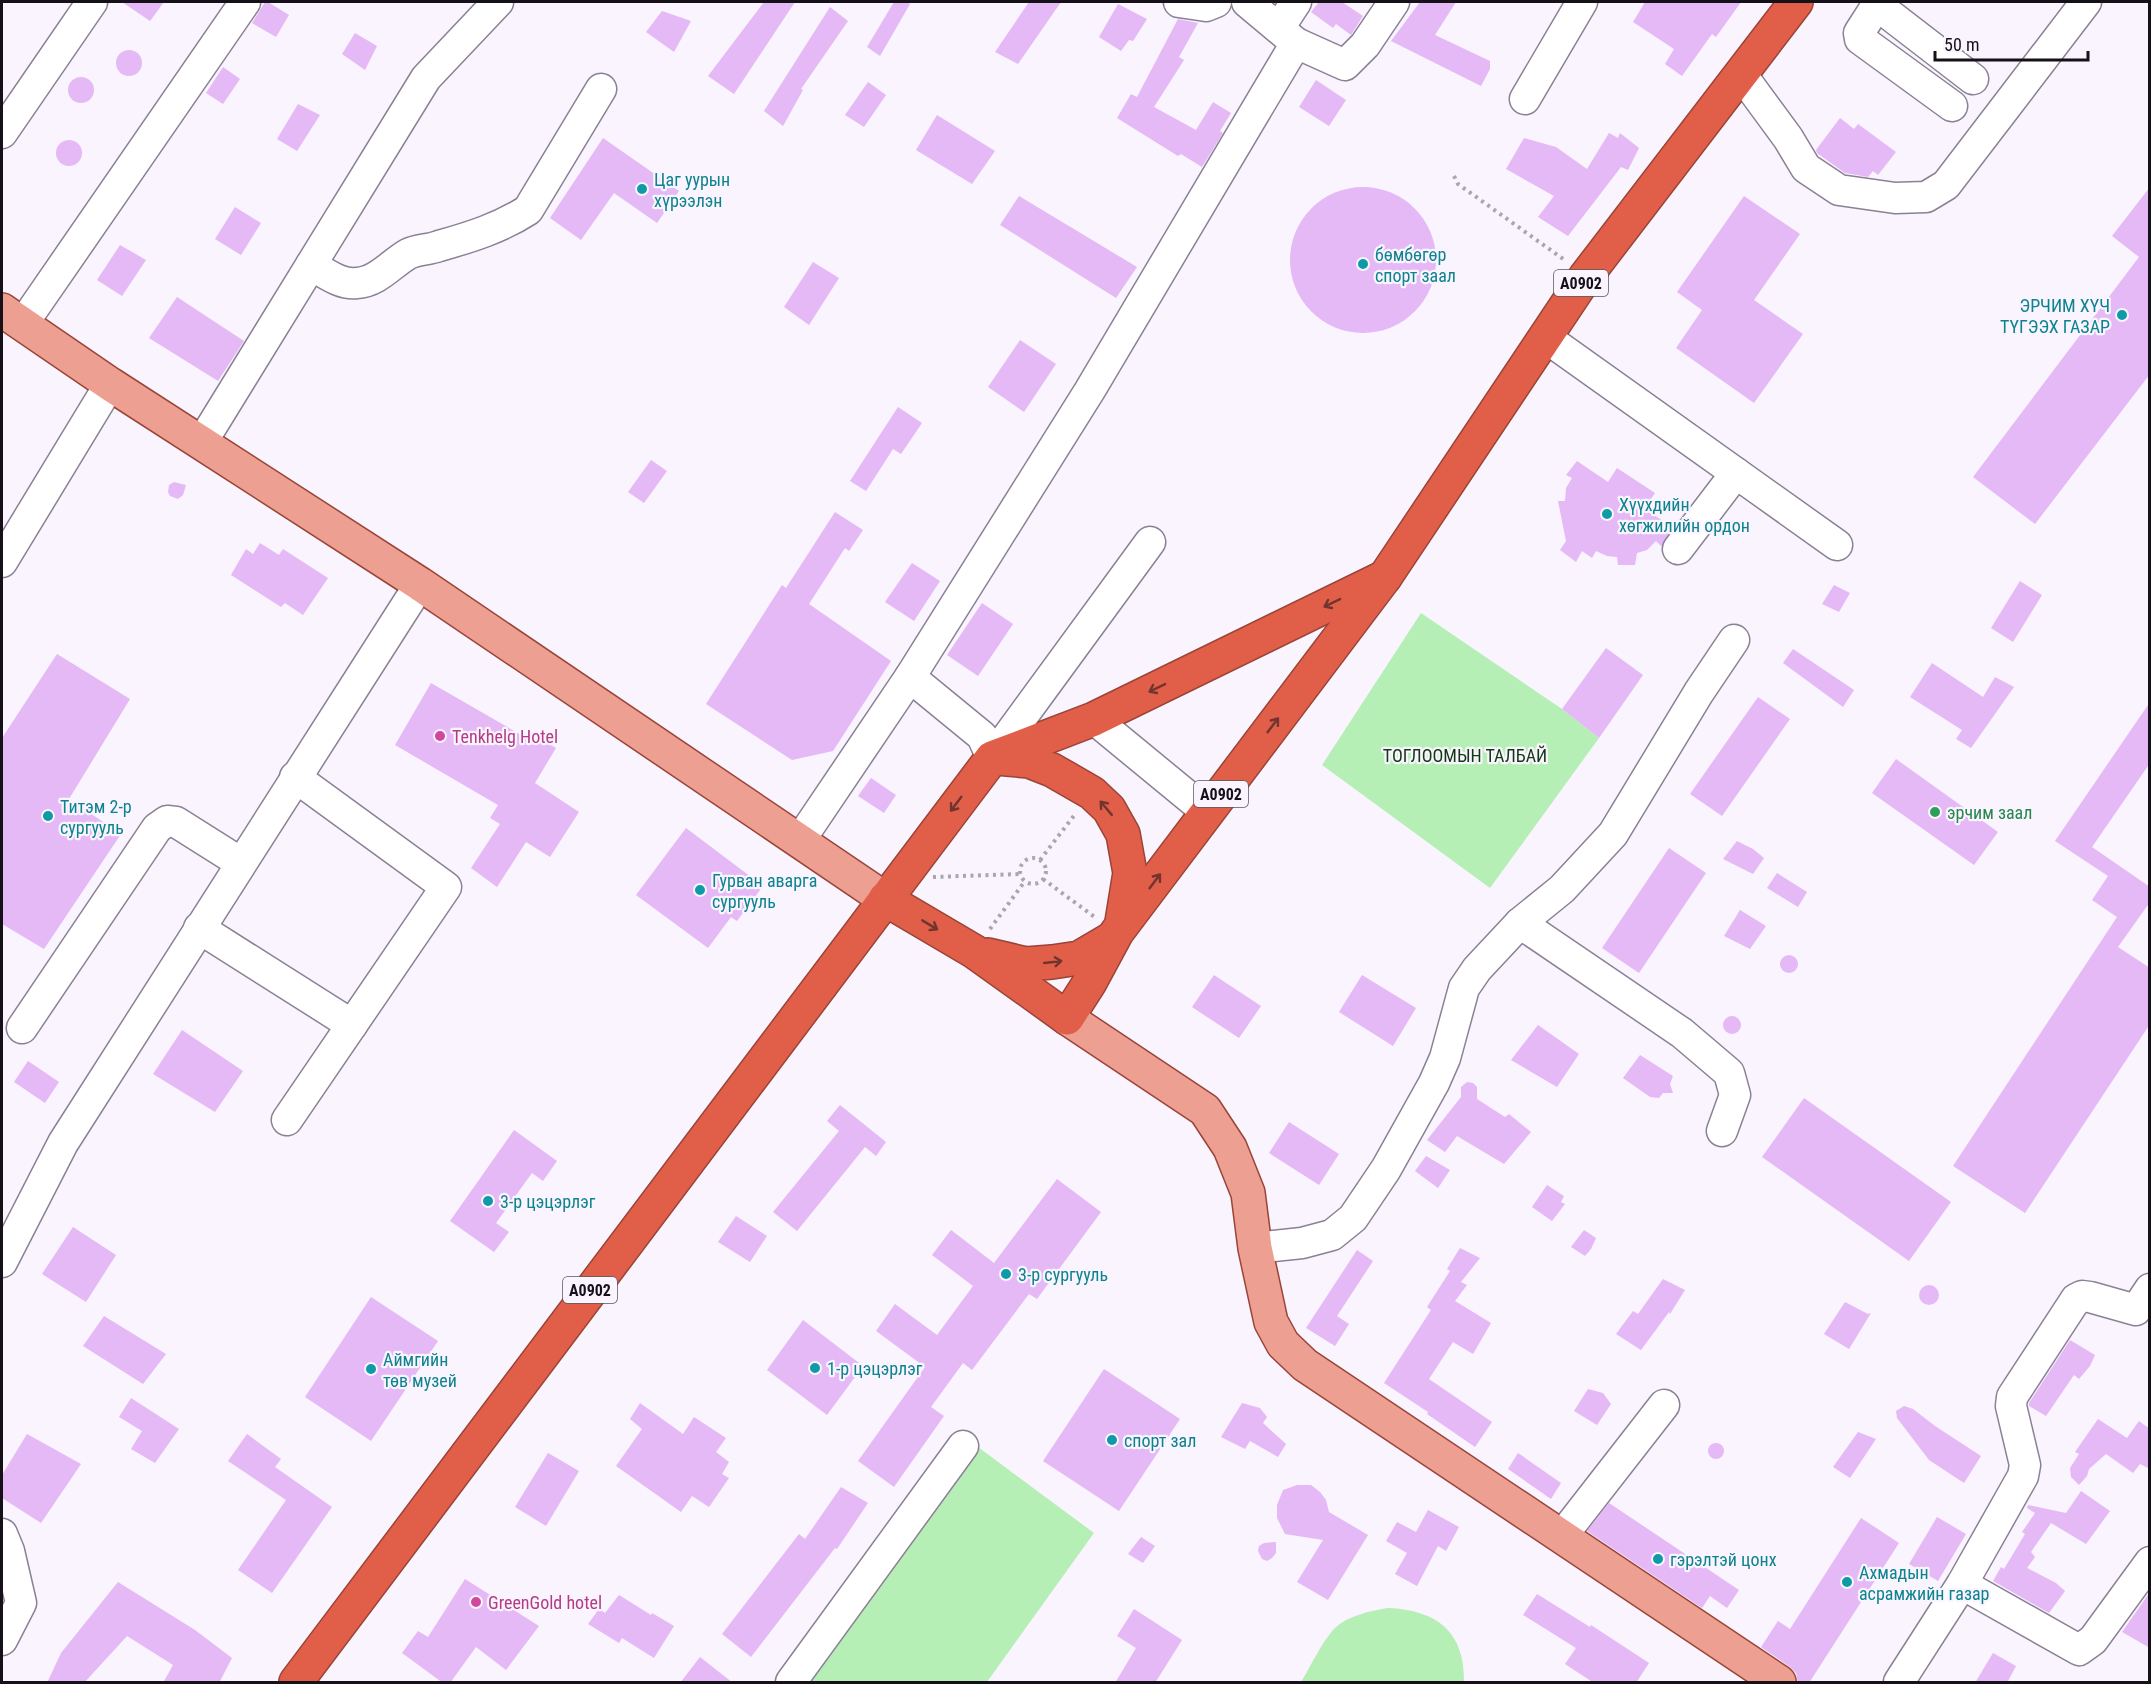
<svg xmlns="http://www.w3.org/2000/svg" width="2151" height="1684" font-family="'Roboto Condensed',sans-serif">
  <rect width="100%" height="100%" fill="#f9f4fd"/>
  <g fill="#b6efb6">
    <path d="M1421,613l141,96 37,29 -109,150 -168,-123z"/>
    <path d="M974,1444l120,89 -107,149h-186z"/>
    <path d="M1388,1608c49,2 77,24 76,74h-163c10,-16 19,-37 32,-52 13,-14 37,-19 55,-22z"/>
  </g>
  <g fill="#e5b8f6">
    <path d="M122,2h42l-14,19z"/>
    <path d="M265,2h3l21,13 -13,22 -24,-14z"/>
    <path d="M764,2h31l-61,92 -26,-18z"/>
    <path d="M894,2h13l3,2 -30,52 -13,-9z"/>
    <path d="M1029,2h32l-43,62 -23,-12z"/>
    <path d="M1319,2h23l21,14 -12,19 -15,-11 -3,4 -22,-16z"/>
    <path d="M1420,2h36l-21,33 55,26v8l-9,17 -90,-45z"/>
    <path d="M1645,2h96l-25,35 -4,-3 -30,42 -17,-12 9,-15 -41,-27z"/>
    <path d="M1118,4l29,15 -14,22 -4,-1 -8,11 -22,-14z"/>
    <path d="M830,7l18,14 -47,68 2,1 -20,36 -19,-15z"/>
    <path d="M662,11l29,10 -17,31 -28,-20z"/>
    <path d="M1178,19l20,4 -19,34 5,3 -30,47 42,23 17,-28 18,11 -11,18 3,2 -21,34 -21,-13 -3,2 -61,-38 14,-24 6,3z"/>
    <path d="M355,33l22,13 -12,24 -23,-16z"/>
    <circle cx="129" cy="63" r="13"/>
    <path d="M223,67l17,12 -17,25 -17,-11z"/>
    <circle cx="81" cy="90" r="13"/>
    <path d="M1316,80l30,20 -17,26 -30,-19z"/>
    <path d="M868,82l18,13 -22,32 -19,-12z"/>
    <path d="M298,104l22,11 -23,36 -20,-12z"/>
    <path d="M937,115l58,36 -23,33 -56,-34z"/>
    <path d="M1840,118l14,11 4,-5 38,28 -18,23 -5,-4 -5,6 -23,-4 -28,-20 -1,-3z"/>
    <path d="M1609,133l9,5 2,-5 19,15 -11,22 -7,-3 -53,69 -30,-19 16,-21 -48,-27 18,-31 32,9 31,22z"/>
    <path d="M603,138l76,53 -22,32 -43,-30 -33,47 -31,-22z"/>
    <circle cx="69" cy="153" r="13"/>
    <path d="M2150,187v187l-115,150 -62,-47 166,-220 -27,-21z"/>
    <circle cx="1363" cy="260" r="73"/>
    <path d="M1019,196l118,71 -21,31 -116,-73z"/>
    <path d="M1744,196l56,38 -46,66 49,34 -49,69 -78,-55 26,-38 -25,-18z"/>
    <path d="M235,207l26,16 -20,32 -26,-16z"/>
    <path d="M120,245l26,15 -24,36 -25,-16z"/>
    <path d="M813,262l26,16 -30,47 -25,-18z"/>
    <path d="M177,297l67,44 -26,40 -69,-43z"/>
    <path d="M1020,340l36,24 -32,48 -36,-25z"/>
    <path d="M898,407l24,16 -21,31 -8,-5 -27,42 -16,-10z"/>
    <path d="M651,460l16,11 -23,32 -16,-11z"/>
    <path d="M1577,461l31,21 9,-14 38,25 -11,16 29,18 -12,19 -5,-5 -9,9 -10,3 -2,12h-17l-1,-8 -10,-1 -11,-5 -4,7 -10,-7 -6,11 -16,-12 6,-9 -8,-40h7l1,-13 6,-10 -6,-3z"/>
    <path d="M174,482l12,3 -3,10 -5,4 -8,-3 -2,-4 1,-7z"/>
    <path d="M835,512l28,18 -14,21 -4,-3 -36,56 82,57 -58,90 -41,9 -86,-56 76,-119 4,3z"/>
    <path d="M260,543l19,12 4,-6 45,29 -25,37 -18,-12 -4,4 -50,-32 15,-26 7,5z"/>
    <path d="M912,563l28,18 -26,40 -29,-19z"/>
    <path d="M2020,581l22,14 -29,47 -22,-14z"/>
    <path d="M1834,585l16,8 -11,19 -17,-8z"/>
    <path d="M982,603l31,21 -35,52 -31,-21z"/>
    <path d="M1606,648l37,27 -44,63 -37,-29z"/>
    <path d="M1793,649l61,41 -11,17 -60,-44z"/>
    <path d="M57,654l73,45 -61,100 52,35 -77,115 -42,-25v-186z"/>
    <path d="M1932,663l51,34 12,-20 19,10 -43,61 -15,-9 6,-9 -52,-33z"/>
    <path d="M431,683l104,60 3,-6 18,11 -21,35 44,29 -29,45 -24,-15 -29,45 -26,-19 29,-44 -10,-6 8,-13 -103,-60z"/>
    <path d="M1758,697l32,22 -68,97 -32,-22z"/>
    <path d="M2150,702v61l-58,84 58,40v15l-32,45 32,21v56l-125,189 -72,-47 164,-249 -25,-17 16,-24 -53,-35z"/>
    <path d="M1896,759l102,73 -24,33 -102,-72z"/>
    <path d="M871,778l25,17 -12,18 -26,-17z"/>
    <path d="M686,828l77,58 -26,35 -6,-4 -23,31 -72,-53z"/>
    <path d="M1737,841l16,8 11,9 -11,16 -30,-15z"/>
    <path d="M1669,848l37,25 -67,100 -37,-25z"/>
    <path d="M1777,873l30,19 -9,15 -31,-19z"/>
    <path d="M1740,910l26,16 -16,23 -26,-13z"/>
    <circle cx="1789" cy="964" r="9"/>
    <path d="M1214,975l47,31 -22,32 -47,-31z"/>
    <path d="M1362,975l54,33 -23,38 -54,-34z"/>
    <circle cx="1732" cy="1025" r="9"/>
    <path d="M1538,1025l41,29 -22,33 -46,-27z"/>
    <path d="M182,1030l61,41 -28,41 -62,-38z"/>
    <path d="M1640,1055l33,21 -3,8 3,9h-10l-4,5 -9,-1 -27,-19z"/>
    <path d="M28,1061l31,21 -14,21 -31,-21z"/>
    <path d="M1467,1082l6,1 4,4v12l28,18 4,-3 22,18 -27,32 -47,-28 -12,16 -18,-12 34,-43v-10z"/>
    <path d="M1804,1098l147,104 -42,59 -147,-104z"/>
    <path d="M840,1105l46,37 -10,14 -11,-9 -68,84 -24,-19 66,-81 -12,-10z"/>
    <path d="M1289,1122l50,32 -20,31 -50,-32z"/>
    <path d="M514,1130l43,31 -14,20 -11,-8 -36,50 13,9 -15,20 -44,-31z"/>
    <path d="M1426,1156l24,14 -12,18 -23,-17z"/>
    <path d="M1057,1179l44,33 -64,87 -8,-5 -57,76 -9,-7 -32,44 13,9 -50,71 -36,-26 67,-94 -49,-36 19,-27 42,31 36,-49 -41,-31 19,-25 43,33z"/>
    <path d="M1547,1185l17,11 -3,6 4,2 -13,17 -20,-14z"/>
    <path d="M736,1216l31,20 -17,26 -32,-20z"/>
    <path d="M73,1227l43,28 -30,47 -44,-28z"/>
    <path d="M1584,1230l12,8 -5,11 -6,7 -14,-9z"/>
    <path d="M1460,1248l20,10 -19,24 6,3 -12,16 36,22 -18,31 -20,-12 -24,37 63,43 -17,25 -48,-33 1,-2 -44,-29 47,-73 -4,-3 23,-36 -3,-2z"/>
    <path d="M1357,1250l16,11 -36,55 12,8 -14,22 -29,-18z"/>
    <path d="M1663,1279l22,11 -15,24 -1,-2 -28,38 -25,-16 17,-23 5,3z"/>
    <circle cx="1929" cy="1295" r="10"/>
    <path d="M371,1297l67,44 -67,100 -66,-44z"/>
    <path d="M1845,1302l23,12 3,-1 -22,36 -25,-15z"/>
    <path d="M104,1316l62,38 -23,30 -60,-38z"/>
    <path d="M803,1320l60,46 -36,49 -60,-45z"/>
    <path d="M2070,1340l25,15 -5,11 -11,13 -5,-4 -28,41 -17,-10v-3z"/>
    <path d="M1104,1369l76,50 -61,92 -76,-50z"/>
    <path d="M1588,1389l15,4 8,11 -14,21 -23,-14z"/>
    <path d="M131,1398l48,31 -24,34 -24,-14 11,-18 -23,-14z"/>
    <path d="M640,1403l43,31 11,-17 32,21 -10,14 13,10 -7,12 7,4 -20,29 -17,-11 -11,16 -65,-46 26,-37 -12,-10z"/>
    <path d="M1242,1403l18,5 7,9 -4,6 23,21 -8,13 -28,-16 -5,8 -24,-12z"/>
    <path d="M1904,1406l9,3 22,17 46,30 -17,27 -35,-23 -32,-42 -1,-7z"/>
    <path d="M2098,1419l29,19 12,-17 11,8v40l-10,-5 -7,9 -27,-19 -17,15 -2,7 -8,9 -8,-8 -1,-9 9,-14 -4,-2z"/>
    <path d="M1858,1432l18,7 -26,39 -17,-11z"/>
    <path d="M27,1434l54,30 -40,59 -39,-25v-23z"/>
    <path d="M247,1434l34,25 -6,8 57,40 -60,86 -34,-23 48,-70 -58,-39z"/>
    <circle cx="1716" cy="1451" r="8"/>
    <path d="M548,1453l31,18 -33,55 -31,-19z"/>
    <path d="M1518,1453l43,30 -10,16 -43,-30z"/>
    <path d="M1297,1485h14l9,7 6,8 3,12 39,23 -40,65 -31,-18 26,-42 -38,-6 -8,-16v-13l6,-15z"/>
    <path d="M841,1487l27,16 -31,46 -2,-1 -84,109 -29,-23 77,-100 6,5z"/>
    <path d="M2081,1491l29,20 -24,33 -35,-21 -20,29 4,5 -8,11 29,15 9,8 -16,22 -56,-32 8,-14 3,2 21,-35 -3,-2 13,-19 -8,-5 1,-3 38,8z"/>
    <path d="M1609,1503l130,87 -12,18 -17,-12 -8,12 -115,-77z"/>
    <path d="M1428,1510l31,17 -13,24 -8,-5 -21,40 -22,-12 12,-21 -21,-12 11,-19 19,10z"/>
    <path d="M1937,1517l29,17 -28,47 -29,-17z"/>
    <path d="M1861,1518l38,25 -90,140h-11l-2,-10 -6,-6 -29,-20 17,-26 12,8z"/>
    <path d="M1141,1537l14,9 -12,17 -15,-9z"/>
    <path d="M1276,1542v11l-4,5 -5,3 -5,-2 -4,-8 1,-5 5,-3z"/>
    <path d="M465,1579l74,47 -33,44 -30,-23 -26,36h-7l-41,-30 16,-22 10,6z"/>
    <path d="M118,1582l77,48 37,28 -13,25h-56l10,-18 -46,-29 -43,47h-37l14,-30z"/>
    <path d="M2150,1592v56l-28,-16z"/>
    <path d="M1537,1594l53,33 1,-2 58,38 -13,20h-42l-29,-19 11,-16 -53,-33z"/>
    <path d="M619,1595l32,20 1,-2 22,13 -20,32 -32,-20 -3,5 -31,-19 11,-15 6,4z"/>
    <path d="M1134,1609l48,31 -27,43h-40l21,-35 -19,-12z"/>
    <path d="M1993,1653l23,13 -9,17h-32z"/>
    <path d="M700,1657l33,26h-53z"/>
  </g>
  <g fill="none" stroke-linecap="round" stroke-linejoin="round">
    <defs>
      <g id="minor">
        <path d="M1179,2l27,4 10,-4"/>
        <path d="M1247,2l49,41 49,22 20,-20 29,-43"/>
        <path d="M1875,2l2,3 -18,28 1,6 92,67"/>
        <path d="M1877,5l96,74"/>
        <path d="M1279,28l17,-26"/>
        <path d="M1741,74l47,64 18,30 33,22 56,8 31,-1 20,-12 140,-183"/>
        <path d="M1525,99l57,-97"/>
        <path d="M2,133l90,-131"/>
        <path d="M311,265c15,8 29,20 46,18 20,-1 34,-19 51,-29 10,-5 21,-4 31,-8 32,-9 61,-18 89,-36l73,-121"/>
        <path d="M22,325l223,-323"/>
        <path d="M1545,337l292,208"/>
        <path d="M202,442l224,-364 72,-76"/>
        <path d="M1678,549l58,-76"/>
        <path d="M2,562l108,-178"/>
        <path d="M910,677l72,59 10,22 158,-216"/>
        <path d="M1094,719l113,93"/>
        <path d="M800,840l110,-163 180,-287 206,-347"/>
        <path d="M1520,923l162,110 47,40 6,22 -13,36"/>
        <path d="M199,928l153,97"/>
        <path d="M22,1028l135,-200 10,-7 9,1 65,41"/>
        <path d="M287,1120l159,-233 -151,-110"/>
        <path d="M1255,1248l47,-5 30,-8 21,-17 33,-49 48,-86 11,-25 19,-70 13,-19 43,-46 42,-34 51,-55 86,-142 35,-52"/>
        <path d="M2,1262l61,-119 357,-559"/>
        <path d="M2,1534l7,17 12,52 -19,37"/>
        <path d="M1562,1536l102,-131"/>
        <path d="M1962,1584l117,66 14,-10 57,-78"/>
        <path d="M791,1682l172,-236"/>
        <path d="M1899,1682l63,-98 61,-108 2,-11 -14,-59 1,-9 64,-98 6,-3 8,1 46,13 14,-21"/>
      </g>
      <g id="major">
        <path d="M2,310l108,74 310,200 465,315"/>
        <path d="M1067,1018l138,92 25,38 18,45 7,55 16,74 12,22 22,21 474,317"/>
      </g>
      <g id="highway">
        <path d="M996,758l33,3 23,9 40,23 17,16 14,25 7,39 -8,49"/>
        <path d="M885,899l90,53 92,66 23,-36 27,-50 268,-355 201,-301 210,-274"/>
        <path d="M988,955l38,9 26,-2 27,-4 34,-20"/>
        <path d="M296,1682l696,-924 102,-39 291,-142"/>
      </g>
    </defs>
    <use href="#minor" stroke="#8b8095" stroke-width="33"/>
    <use href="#major" stroke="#9a4438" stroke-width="36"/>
    <use href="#highway" stroke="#9a4438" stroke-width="36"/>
    <g stroke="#aba6ae" stroke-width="4" stroke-dasharray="3 4.5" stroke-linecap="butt">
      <path d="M1454,176l4,8 108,77"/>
      <circle cx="1033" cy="871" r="13"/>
      <path d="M1040,860l36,-47"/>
      <path d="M933,877l87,-3"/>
      <path d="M1043,879l53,39"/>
      <path d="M990,929l35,-48"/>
    </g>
    <use href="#minor" stroke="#fff" stroke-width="30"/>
    <use href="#major" stroke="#ed9f92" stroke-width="33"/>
    <use href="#highway" stroke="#e15f49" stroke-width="33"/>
  </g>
  <defs><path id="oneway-shaft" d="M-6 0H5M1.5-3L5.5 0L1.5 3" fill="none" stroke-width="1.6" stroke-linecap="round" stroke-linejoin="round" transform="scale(1.5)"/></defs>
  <g stroke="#71342f">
    <use href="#oneway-shaft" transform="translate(1332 603) rotate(154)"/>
    <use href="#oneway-shaft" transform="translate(1157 688) rotate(154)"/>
    <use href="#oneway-shaft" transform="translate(1273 725) rotate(-53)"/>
    <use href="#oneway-shaft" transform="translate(956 804) rotate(127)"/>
    <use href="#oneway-shaft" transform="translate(1106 808) rotate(-130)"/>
    <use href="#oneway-shaft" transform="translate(1155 881) rotate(-53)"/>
    <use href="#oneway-shaft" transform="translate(930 925) rotate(31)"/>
    <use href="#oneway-shaft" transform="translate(1053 962) rotate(-6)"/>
  </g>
  <g fill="#0f9aa8" stroke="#f9f4fd" stroke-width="2">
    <circle cx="642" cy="189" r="6"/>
    <circle cx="1363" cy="264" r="6"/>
    <circle cx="2122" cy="315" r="6"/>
    <circle cx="1607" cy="514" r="6"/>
    <circle cx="48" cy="816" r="6"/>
    <circle cx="700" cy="890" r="6"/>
    <circle cx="488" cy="1201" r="6"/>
    <circle cx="1006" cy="1274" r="6"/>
    <circle cx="815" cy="1368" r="6"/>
    <circle cx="371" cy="1369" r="6"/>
    <circle cx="1112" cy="1440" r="6"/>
    <circle cx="1658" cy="1559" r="6"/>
    <circle cx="1847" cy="1582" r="6"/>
  </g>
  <g fill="#d1479c" stroke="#f9f4fd" stroke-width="2">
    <circle cx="440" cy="736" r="6"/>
    <circle cx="476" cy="1602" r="6"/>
  </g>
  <circle fill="#2e9e5b" stroke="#f9f4fd" stroke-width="2" cx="1935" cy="812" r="6"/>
  <g text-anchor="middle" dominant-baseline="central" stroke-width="4.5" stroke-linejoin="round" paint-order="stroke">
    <g fill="#f9f4fd" stroke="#5a555d" stroke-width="1.5">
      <rect x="1554" y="270" width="54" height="26" rx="4.5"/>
      <rect x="1194" y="781" width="54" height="26" rx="4.5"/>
      <rect x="563" y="1277" width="54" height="26" rx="4.5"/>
    </g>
    <g font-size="16" font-weight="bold" fill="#161119">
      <text x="1581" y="283">A0902</text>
      <text x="1221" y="794">A0902</text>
      <text x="590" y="1290">A0902</text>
    </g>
    <g font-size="18" fill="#0d838f" stroke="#f9f4fd" text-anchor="start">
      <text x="654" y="179">Цаг уурын<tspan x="654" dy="21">хүрээлэн</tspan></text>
      <text x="1375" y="254">бөмбөгөр<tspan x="1375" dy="21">спорт заал</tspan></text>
      <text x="2110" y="305" text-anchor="end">ЭРЧИМ ХҮЧ<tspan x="2110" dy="21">ТҮГЭЭХ ГАЗАР</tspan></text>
      <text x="1619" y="504">Хүүхдийн<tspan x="1619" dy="21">хөгжилийн ордон</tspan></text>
      <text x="60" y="806">Титэм 2-р<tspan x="60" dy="21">сургууль</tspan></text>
      <text x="712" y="880">Гурван аварга<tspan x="712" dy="21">сургууль</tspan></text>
      <text x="500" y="1201">3-р цэцэрлэг</text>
      <text x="1018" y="1274">3-р сургууль</text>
      <text x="383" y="1359">Аймгийн<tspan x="383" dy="21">төв музей</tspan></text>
      <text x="827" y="1368">1-р цэцэрлэг</text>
      <text x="1124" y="1440">спорт зал</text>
      <text x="1670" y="1559">гэрэлтэй цонх</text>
      <text x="1859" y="1572">Ахмадын<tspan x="1859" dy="21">асрамжийн газар</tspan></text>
    </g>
    <g font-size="18" fill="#b23c85" stroke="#f9f4fd" text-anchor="start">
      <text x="452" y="736">Tenkhelg Hotel</text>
      <text x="488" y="1602">GreenGold hotel</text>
    </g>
    <g font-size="18" fill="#113914" stroke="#f9f4fd">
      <text x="1465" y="755">ТОГЛООМЫН ТАЛБАЙ</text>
    </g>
    <g font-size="18" fill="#27864d" stroke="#f9f4fd" text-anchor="start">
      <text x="1947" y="812">эрчим заал</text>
    </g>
  </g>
  <rect width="2151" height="1684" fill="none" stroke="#161119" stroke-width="6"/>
  <path d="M1935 51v9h153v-9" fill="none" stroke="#161119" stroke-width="3"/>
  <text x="1944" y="51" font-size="18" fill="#161119" stroke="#f9f4fd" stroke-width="4.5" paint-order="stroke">50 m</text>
</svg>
